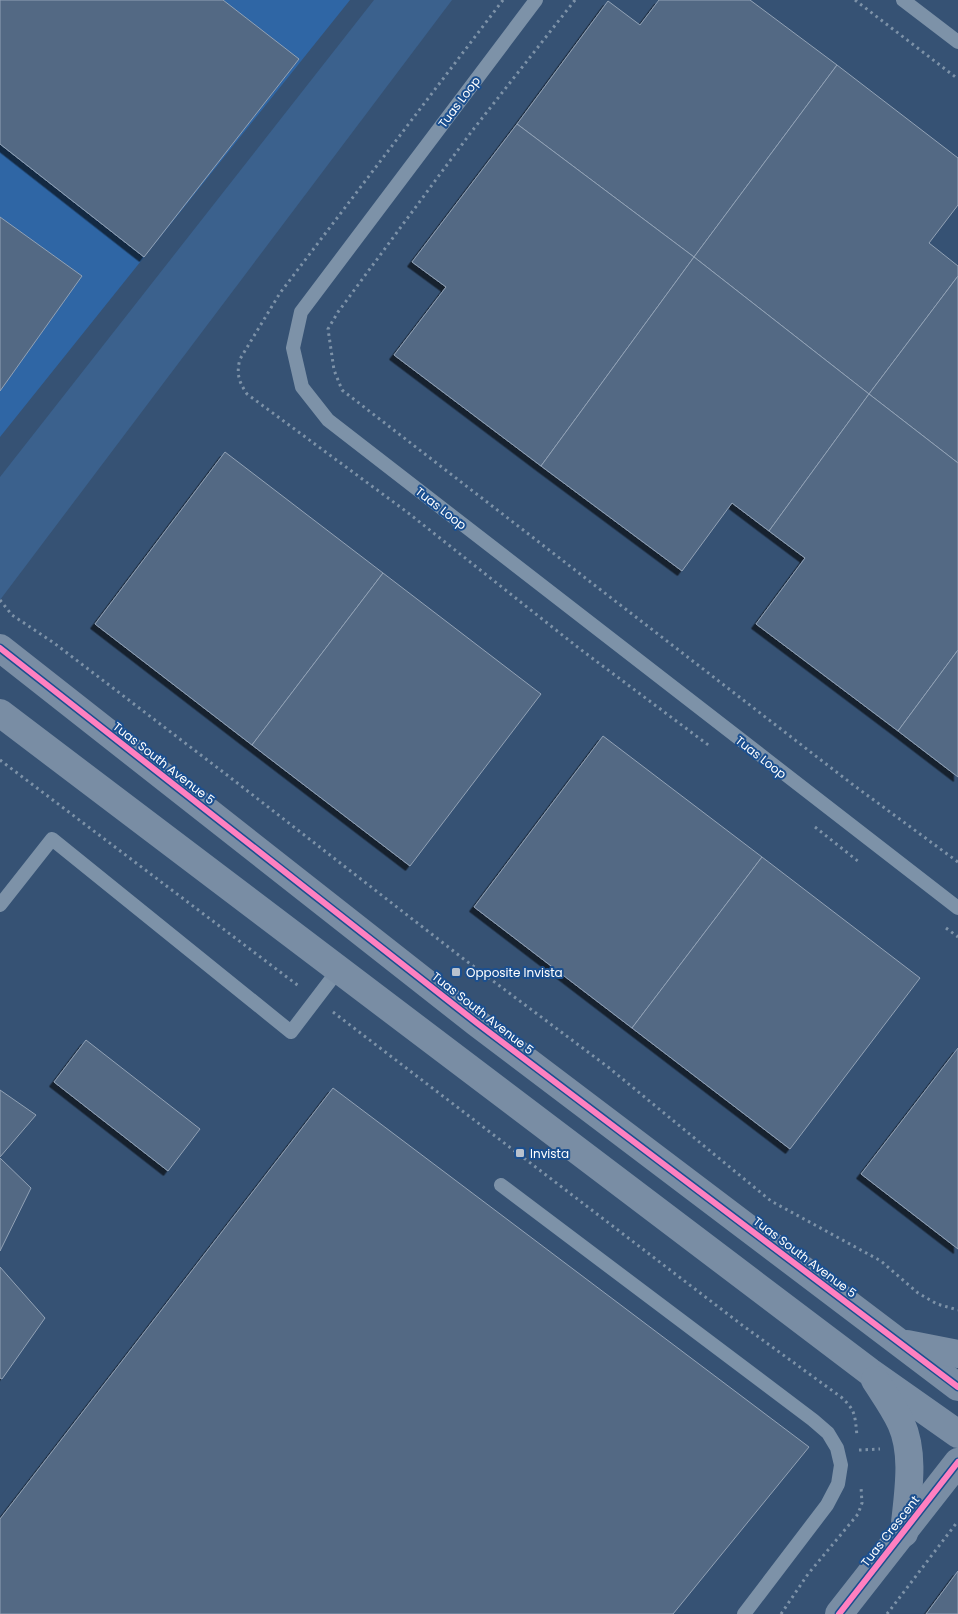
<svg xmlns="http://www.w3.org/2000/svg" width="958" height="1614" font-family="Poppins,sans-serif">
  <defs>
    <filter id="shadow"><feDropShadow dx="-4.5" dy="4.5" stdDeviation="0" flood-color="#0009"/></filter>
  </defs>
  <rect width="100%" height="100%" fill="#365274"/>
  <path fill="#2f66a5" d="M0,0h350l-350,437z"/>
  <path fill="#3b618d" d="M374,0h78l-452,600v-123z"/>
  <g fill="#526984" stroke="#92a2b6" filter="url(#shadow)">
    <path d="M0,0h223l76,59 -155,198 -144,-113z"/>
    <path d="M659,0h91l87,65 -143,192 -177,-133 91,-123 32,24z"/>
    <path d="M837,65l121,93v47l-29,38 29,23v10l-89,118 -175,-137z"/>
    <path d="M517,124l177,133 -153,209 -147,-111 52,-68 -34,-25z"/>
    <path d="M0,217l82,59 -82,115z"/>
    <path d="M694,257l175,137 -100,137 -37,-28 -50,68 -141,-105z"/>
    <path d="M958,276v187l-89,-69z"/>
    <path d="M869,394l89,69v187l-60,81 -142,-107 49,-66 -36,-27z"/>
    <path d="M225,452l158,121 -131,172 -157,-121z"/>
    <path d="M383,573l158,121 -131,172 -158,-121z"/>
    <path d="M958,650v127l-60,-46z"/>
    <path d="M603,736l159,121 -130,171 -158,-121z"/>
    <path d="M762,857l158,121 -130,171 -158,-121z"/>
    <path d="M86,1040l114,89 -32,42 -114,-89z"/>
    <path d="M958,1048v201l-97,-75z"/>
    <path d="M333,1088l476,359 -136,167h-673v-95z"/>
    <path d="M0,1090l36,25 -36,42z"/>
    <path d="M0,1158l31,30 -31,63z"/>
    <path d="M0,1267l45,51 -43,61 -2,-1z"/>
    <path d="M958,1571v43h-32z"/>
  </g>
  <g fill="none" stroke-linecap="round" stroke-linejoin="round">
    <g stroke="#7d92a8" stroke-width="3" stroke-dasharray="2.5 4" stroke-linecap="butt">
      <path d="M503,0l-223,293 -40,66c-4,15 -1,23 7,35l160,118 173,137 131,98"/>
      <path d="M575,0l-103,131 -134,181 -10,17 6,41 8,20 510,394 106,78"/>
      <path d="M855,0l103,79"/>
      <path d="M0,600l12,15 42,28 173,132 238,185 143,107 163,134 110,60 37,32 19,11 21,6"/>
      <path d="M0,760l300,227"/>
      <path d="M815,827l44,35"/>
      <path d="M946,928l12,9"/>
      <path d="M333,1012l409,313 99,72c15,13 14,20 16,39"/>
      <path d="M859,1450l21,-1"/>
      <path d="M781,1614l27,-40 50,-60 4,-11 -1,-16"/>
      <path d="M887,1614l71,-93"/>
    </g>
    <g stroke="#7d92a8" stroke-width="14">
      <path d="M536,0l-235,312 -8,36 9,39 26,33 630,488"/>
      <path d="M903,0l55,42"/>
      <path d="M0,905l52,-66 239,193 48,-63"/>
      <path d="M501,1185l312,235 15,13 9,15 4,17 -3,19 -11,21 -83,109"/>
    </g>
    <g stroke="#798da4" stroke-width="28">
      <path d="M0,648l477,375 481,364"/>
      <path d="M0,713l870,659 88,62"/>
      <path d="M907,1344l51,10"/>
      <path d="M875,1380c9,14 19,28 26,43 15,33 6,75 3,110"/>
      <path d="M839,1614l119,-152"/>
    </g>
    <defs>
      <g id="cycleway">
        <path d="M0,648l477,375 481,364"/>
        <path d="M839,1614l119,-152"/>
      </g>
    </defs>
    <use href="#cycleway" stroke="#1b4f8f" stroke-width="9"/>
    <use href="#cycleway" stroke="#ff80c0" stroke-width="6"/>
  </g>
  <g fill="#b9c2ce" stroke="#1b4f8f" stroke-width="2">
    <rect x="451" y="967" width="10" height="10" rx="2.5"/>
    <rect x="515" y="1148" width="10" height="10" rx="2.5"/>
  </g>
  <g text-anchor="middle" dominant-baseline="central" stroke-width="4" stroke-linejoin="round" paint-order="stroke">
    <g font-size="12" fill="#fff" stroke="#1b4f8f">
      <text transform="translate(459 102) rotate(-53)">Tuas Loop</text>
      <text transform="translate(441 508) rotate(38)">Tuas Loop</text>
      <text transform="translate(761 757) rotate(38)">Tuas Loop</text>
      <text transform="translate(164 763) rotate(38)">Tuas South Avenue 5</text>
      <text transform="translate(483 1013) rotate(38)">Tuas South Avenue 5</text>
      <text transform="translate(805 1257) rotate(37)">Tuas South Avenue 5</text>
      <text transform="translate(890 1531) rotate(-52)">Tuas Crescent</text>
    </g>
    <g font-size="12" fill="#fff" stroke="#1b4f8f" text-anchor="start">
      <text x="466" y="972">Opposite Invista</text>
      <text x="530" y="1153">Invista</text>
    </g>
  </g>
</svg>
